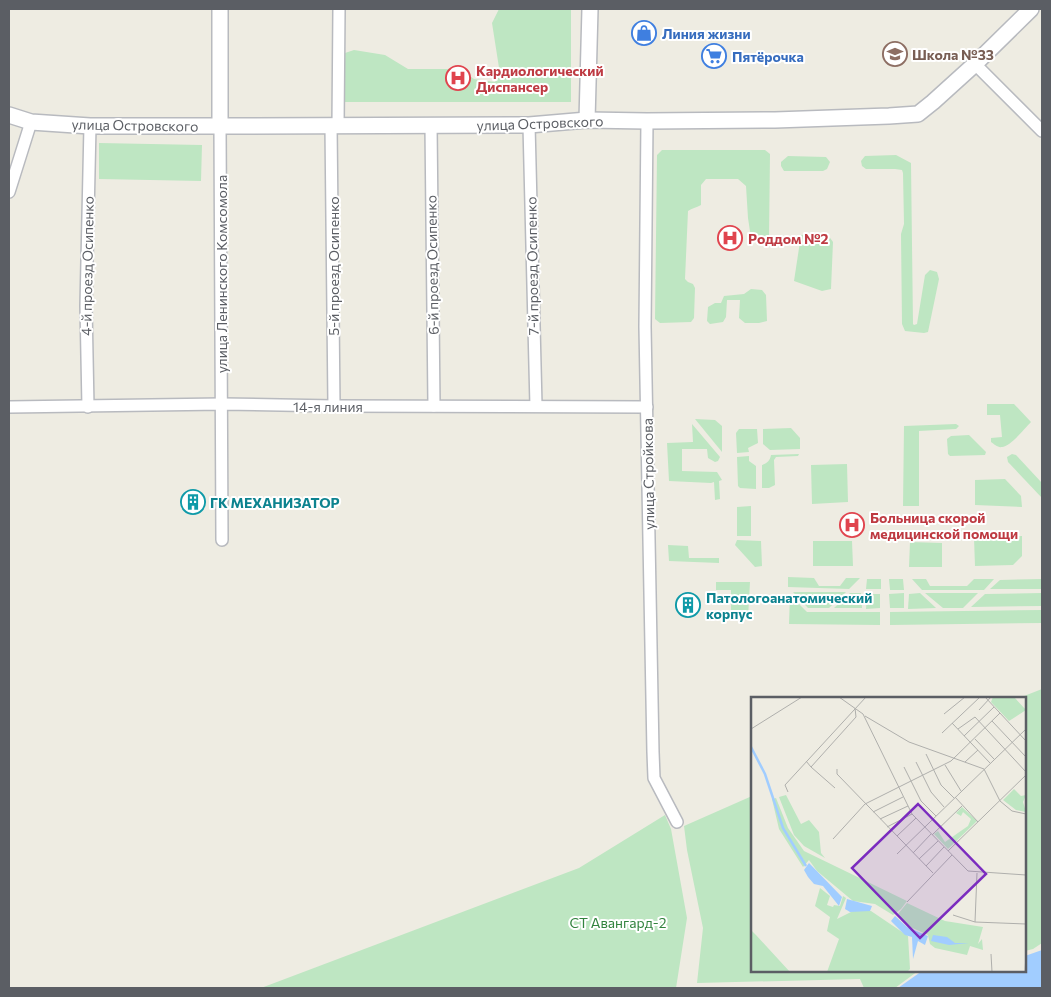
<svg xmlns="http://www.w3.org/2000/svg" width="1051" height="997" font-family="Commissioner,sans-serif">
  <rect width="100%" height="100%" fill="#eeece2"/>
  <g fill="#bee6c2">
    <path d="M499,9h72v93h-226v-49l9,-3 31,5 23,14h51l15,10 21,3 5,-8 -8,-51z"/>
    <path d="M99,143l103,2 -1,36 -102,-2z"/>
    <path d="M662,150h103l5,4 -1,83 -5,3 -13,-2 -3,-20 -2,-32 -8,-7h-32l-5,6v20c-5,3 -9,3 -13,6l-3,68 3,3 5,2 2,4 -1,30 -3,4 -31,1 -5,-4 2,-164z"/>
    <path d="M896,155l15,8 2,161 1,1 3,-1 8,-49 5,-5 7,2 2,7 -11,53 -4,1 -19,-2 -3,-7 -1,-90 3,-10 -1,-51 -1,-3 -7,-1h-29l-4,-3 -1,-5 4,-5z"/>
    <path d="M788,156l38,1 4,5 -3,7 -4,2h-39l-3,-5v-4z"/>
    <path d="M818,233l10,2 5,7 -2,47 -9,2 -28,-10 7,-46z"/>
    <path d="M751,289l11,1 4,5 1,26 -8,2h-14l-6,-5 1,-18h-13l-1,17 -3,5 -13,2 -3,-3 1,-14 7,-4h6l3,-7 20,-2z"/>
    <path d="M987,404h27l17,18c-6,6 -21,25 -29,25 -4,1 -8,-3 -11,-5v-4l11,-1 -2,-22h-13z"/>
    <path d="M695,419l20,1 7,6v26z"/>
    <path d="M692,424l28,33 -2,4 -3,1 -7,-4 -1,-9h-25v22l35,1 5,8 -3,1 1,18 -5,1 -1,-18 -3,1 -42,-2 -2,-38 26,-1z"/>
    <path d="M956,424l3,2 -3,3 -37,2v75h-16l1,-80z"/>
    <path d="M791,428l9,10v11l-30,1 -7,-6v-15z"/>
    <path d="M739,429h18l1,14 -10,5 1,4 -12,1 -1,-20z"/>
    <path d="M969,435l17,17 -1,3 -35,1 -2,-2 -1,-15 4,-3z"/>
    <path d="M799,454l-1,2 -22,1 -2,3 1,25 -6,3h-7v-23c5,-2 8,-4 9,-10z"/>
    <path d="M1012,454l4,1 26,28v15l-34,-36 -1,-5z"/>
    <path d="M749,456v5l7,5v23l-16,-1 -2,-2 -1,-29z"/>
    <path d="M847,464l1,38 -36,2 -1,-39z"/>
    <path d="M1005,479l16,17 1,11 -47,-2v-25z"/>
    <path d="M751,506v30h-14v-29z"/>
    <path d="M1022,536v20l-9,9 -38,1 -1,-28z"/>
    <path d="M737,540l24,1 1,25 -7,1 -20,-22z"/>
    <path d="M813,541h39l1,25h-40z"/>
    <path d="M910,542l32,1v24h-33z"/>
    <path d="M668,545l20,1 1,12h30v5l-50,-2z"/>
    <path d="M788,577l26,1 5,8h21l6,-8h14l-11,11 -61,-2z"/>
    <path d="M867,579h14v10h-15z"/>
    <path d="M889,579h14l1,11h-14z"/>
    <path d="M912,579h14l4,7h37l7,-7h20l-10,11h-62z"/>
    <path d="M1042,579v10h-52l10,-9z"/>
    <path d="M716,582h34l-2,36h-15l-2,-2v-26h-15z"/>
    <path d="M793,592h53l-17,16h-21z"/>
    <path d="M850,593h11l1,15h-28z"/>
    <path d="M904,593v15h-14l-1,-14z"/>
    <path d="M920,593l16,15 -28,1 1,-15z"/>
    <path d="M925,593h53l-15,15h-20z"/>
    <path d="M1042,593v13l-71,1 14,-13z"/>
    <path d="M867,594h13v14l-14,1z"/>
    <path d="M790,595l17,17h73v13l-91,-1z"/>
    <path d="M1042,610v13l-152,2v-13z"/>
    <path d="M1042,689v254l-9,6 -8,2v-253h-6z"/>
    <path d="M752,796v175h166l-23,17h-31l-4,-9 -163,4 6,-55 -16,-78 -3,-24z"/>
    <path d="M665,815l6,14 16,89 -11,70h-415l318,-120z"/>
  </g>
  <path fill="#a1cdff" d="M1042,950v38h-144l24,-17h103v-15z"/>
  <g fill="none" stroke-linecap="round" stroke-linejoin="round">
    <defs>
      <g id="minor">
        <path d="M975,64l67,67"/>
        <path d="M647,121l-2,206 8,425 1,26 23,44"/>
        <path d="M331,125l3,281"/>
        <path d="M338,125l1,-116"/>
        <path d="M431,125l3,281"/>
        <path d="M529,125l7,281"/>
        <path d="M220,126l2,414"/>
        <path d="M9,192l22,-70"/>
        <path d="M9,407l213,-3 112,2 313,1"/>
        <path d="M88,407l-2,-101 4,-180"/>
      </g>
      <g id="tertiary">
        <path d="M220,9v117"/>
        <path d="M9,115l22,7 59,4h130l309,-1 58,-5 60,1 128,-1 114,-4 29,-2 15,-12 42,-38 56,-55"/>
        <path d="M587,120l3,-111"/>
      </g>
    </defs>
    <use href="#minor" stroke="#b8babf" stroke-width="14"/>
    <use href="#tertiary" stroke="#b8babf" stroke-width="18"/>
    <use href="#minor" stroke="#fff" stroke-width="11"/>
    <use href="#tertiary" stroke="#fff" stroke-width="15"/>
  </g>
  <defs>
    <symbol id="shop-ring" viewBox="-11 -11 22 22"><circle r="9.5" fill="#fff" stroke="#3f7fe0" stroke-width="1.5"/><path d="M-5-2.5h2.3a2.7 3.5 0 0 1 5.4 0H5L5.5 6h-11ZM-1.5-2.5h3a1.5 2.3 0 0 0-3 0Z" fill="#3f7fe0"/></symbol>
    <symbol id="school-ring" viewBox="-11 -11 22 22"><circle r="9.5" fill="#fff" stroke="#8d6e63" stroke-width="1.5"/><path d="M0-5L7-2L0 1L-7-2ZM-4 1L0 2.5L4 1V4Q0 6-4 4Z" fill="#8d6e63"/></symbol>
    <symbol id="supermarket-ring" viewBox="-11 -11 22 22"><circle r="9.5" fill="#fff" stroke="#3f7fe0" stroke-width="1.5"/><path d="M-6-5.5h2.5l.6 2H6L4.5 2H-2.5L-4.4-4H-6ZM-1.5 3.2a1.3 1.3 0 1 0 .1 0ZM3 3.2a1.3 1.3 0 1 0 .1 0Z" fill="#3f7fe0"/></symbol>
    <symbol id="hospital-ring" viewBox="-11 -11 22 22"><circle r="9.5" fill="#fff" stroke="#e0444e" stroke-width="1.5"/><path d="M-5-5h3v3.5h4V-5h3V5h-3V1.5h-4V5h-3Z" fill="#e0444e"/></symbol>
    <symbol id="building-ring" viewBox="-11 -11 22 22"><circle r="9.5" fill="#fff" stroke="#0f9aa8" stroke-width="1.5"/><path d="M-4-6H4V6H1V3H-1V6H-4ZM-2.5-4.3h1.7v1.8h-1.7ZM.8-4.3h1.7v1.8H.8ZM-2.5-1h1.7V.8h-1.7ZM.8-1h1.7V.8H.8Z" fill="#0f9aa8"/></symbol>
  </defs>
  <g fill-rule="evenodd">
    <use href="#shop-ring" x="630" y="19" width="28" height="28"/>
    <use href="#school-ring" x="881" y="40" width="28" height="28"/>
    <use href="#supermarket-ring" x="700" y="42" width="28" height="28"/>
    <use href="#hospital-ring" x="444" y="64" width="28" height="28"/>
    <use href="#hospital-ring" x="716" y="224" width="28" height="28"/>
    <use href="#building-ring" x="179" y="488" width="28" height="28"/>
    <use href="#hospital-ring" x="838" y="511" width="28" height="28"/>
    <use href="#building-ring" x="674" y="591" width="28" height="28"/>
  </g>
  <g text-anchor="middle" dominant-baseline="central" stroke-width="4" stroke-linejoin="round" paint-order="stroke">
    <g font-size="14" font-weight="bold" fill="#366cbe" stroke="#fff" text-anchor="start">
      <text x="662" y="33">Линия жизни</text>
      <text x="732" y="56">Пятёрочка</text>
    </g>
    <g font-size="14" font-weight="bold" fill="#785e54" stroke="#fff" text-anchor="start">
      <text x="912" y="54">Школа №33</text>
    </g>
    <g font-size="14" font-weight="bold" fill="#be3a42" stroke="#fff" text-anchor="start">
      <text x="476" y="70">Кардиологический<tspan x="476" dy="16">Диспансер</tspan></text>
      <text x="748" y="238">Роддом №2</text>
      <text x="870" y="517">Больница скорой<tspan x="870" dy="16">медицинской помощи</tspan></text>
    </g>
    <g font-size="14" fill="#5b5e64" stroke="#fff">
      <text transform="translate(540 123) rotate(-2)">улица Островского</text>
      <text transform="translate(135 125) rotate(1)">улица Островского</text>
      <text transform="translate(432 265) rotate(-91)">6-й проезд Осипенко</text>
      <text transform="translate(87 266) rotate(-89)">4-й проезд Осипенко</text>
      <text transform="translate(333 266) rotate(-90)">5-й проезд Осипенко</text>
      <text transform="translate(532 266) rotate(-91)">7-й проезд Осипенко</text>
      <text transform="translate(221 274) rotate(-90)">улица Ленинского Комсомола</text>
      <text x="328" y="406">14-я линия</text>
      <text transform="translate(648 474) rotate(-91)">улица Стройкова</text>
    </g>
    <g font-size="14" font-weight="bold" fill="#0d838f" stroke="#fff" text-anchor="start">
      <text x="210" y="502">ГК МЕХАНИЗАТОР</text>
      <text x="706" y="597">Патологоанатомический<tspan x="706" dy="16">корпус</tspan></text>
    </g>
    <g font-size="14" fill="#32833e" stroke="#fff">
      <text x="618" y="922">СТ Авангард-2</text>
    </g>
  </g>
  <g transform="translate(751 697)">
    <rect width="275" height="275" fill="#eeece2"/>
    <path d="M242,0h21l12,13 -17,11 -18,-19zM263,92l7,7 5,-1 -3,7 3,10 -10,-2 -13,-10zM35,98l15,29 8,-4 10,12 2,21 4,5 -21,-12 -10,-11 -15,-38zM25,101l12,30 16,23 103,50 -6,8 -8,6 -18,-11 -22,-3 -36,-30 -8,-11 -6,7 -24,-38 -7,-30zM211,110l15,14 -29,28 -14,-15 4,-3 7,11 23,-16 3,-7 -8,-7 -2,4 -5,-3zM69,191l10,8 -3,9 6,2 1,-2 6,1 3,-10 3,2 -9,21 16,-8h18l37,25 2,33 -3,3h-80l12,-33 -12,-8 3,-14 -15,-11zM156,206l38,18 38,6 -5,17 4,-5 1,11 -13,-4 -3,9 -32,-7 -5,-4 -2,-9 -20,-9 -10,-12zM0,233l5,5 34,37h-39z" fill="#bee6c2"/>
    <path d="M58,166l33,34 -3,9 -16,-20 -9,-2 -6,-7 -4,-7zM96,202l25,7 -2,5 -20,1 -5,-3zM144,219l12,11 21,9 -3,9 -7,-4 -5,18 -1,-22 -7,-2 -14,-14zM182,238l14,2 8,6h14l-20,2 -18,-4z" fill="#a1cdff"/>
    <path fill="none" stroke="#a1cdff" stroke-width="2.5" d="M0,50l14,27 18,54 23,38"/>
    <path fill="none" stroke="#afafac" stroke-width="1" d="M88,0l24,17 49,100 56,57 58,4M234,0l41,44M228,13l12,-13M193,17l21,-17M114,19l44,26 75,27 16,32 12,10 14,3M241,24l34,36M201,26l38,40M0,32l51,-32M207,32l17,-12 51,55M191,36l38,-36M213,39l30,-29M224,42l19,20M175,57l15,31 13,13M55,64l5,6 45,-50 -1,-9M165,65l15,30 13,15M214,65l13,-12M194,68l16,26M60,70l24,21M153,70l17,34 15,15M86,72v5l96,99M37,95l-3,-7 81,-88M204,100l23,25M122,115l30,-15M129,122l28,-13M136,130l25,-13M181,138l30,-29M146,139l19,-18M82,142l32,-35 86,-43 49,-48M197,154l78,-76M162,156l18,-19M146,157l129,-125M168,162l19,-18M175,169l18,-19M156,205l45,-47M202,218l22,7 51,2M224,225l2,-49M240,257l1,18M274,275l1,-18"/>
    <path fill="#7b2cbf" fill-opacity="0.15" stroke="#7b2cbf" stroke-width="2.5" d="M167,107l68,70 -66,64 -68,-70z"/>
    <rect width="275" height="275" fill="none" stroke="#5b5e64" stroke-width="2.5"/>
  </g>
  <rect width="1051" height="997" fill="none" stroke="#5b5e64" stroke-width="20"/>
</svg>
